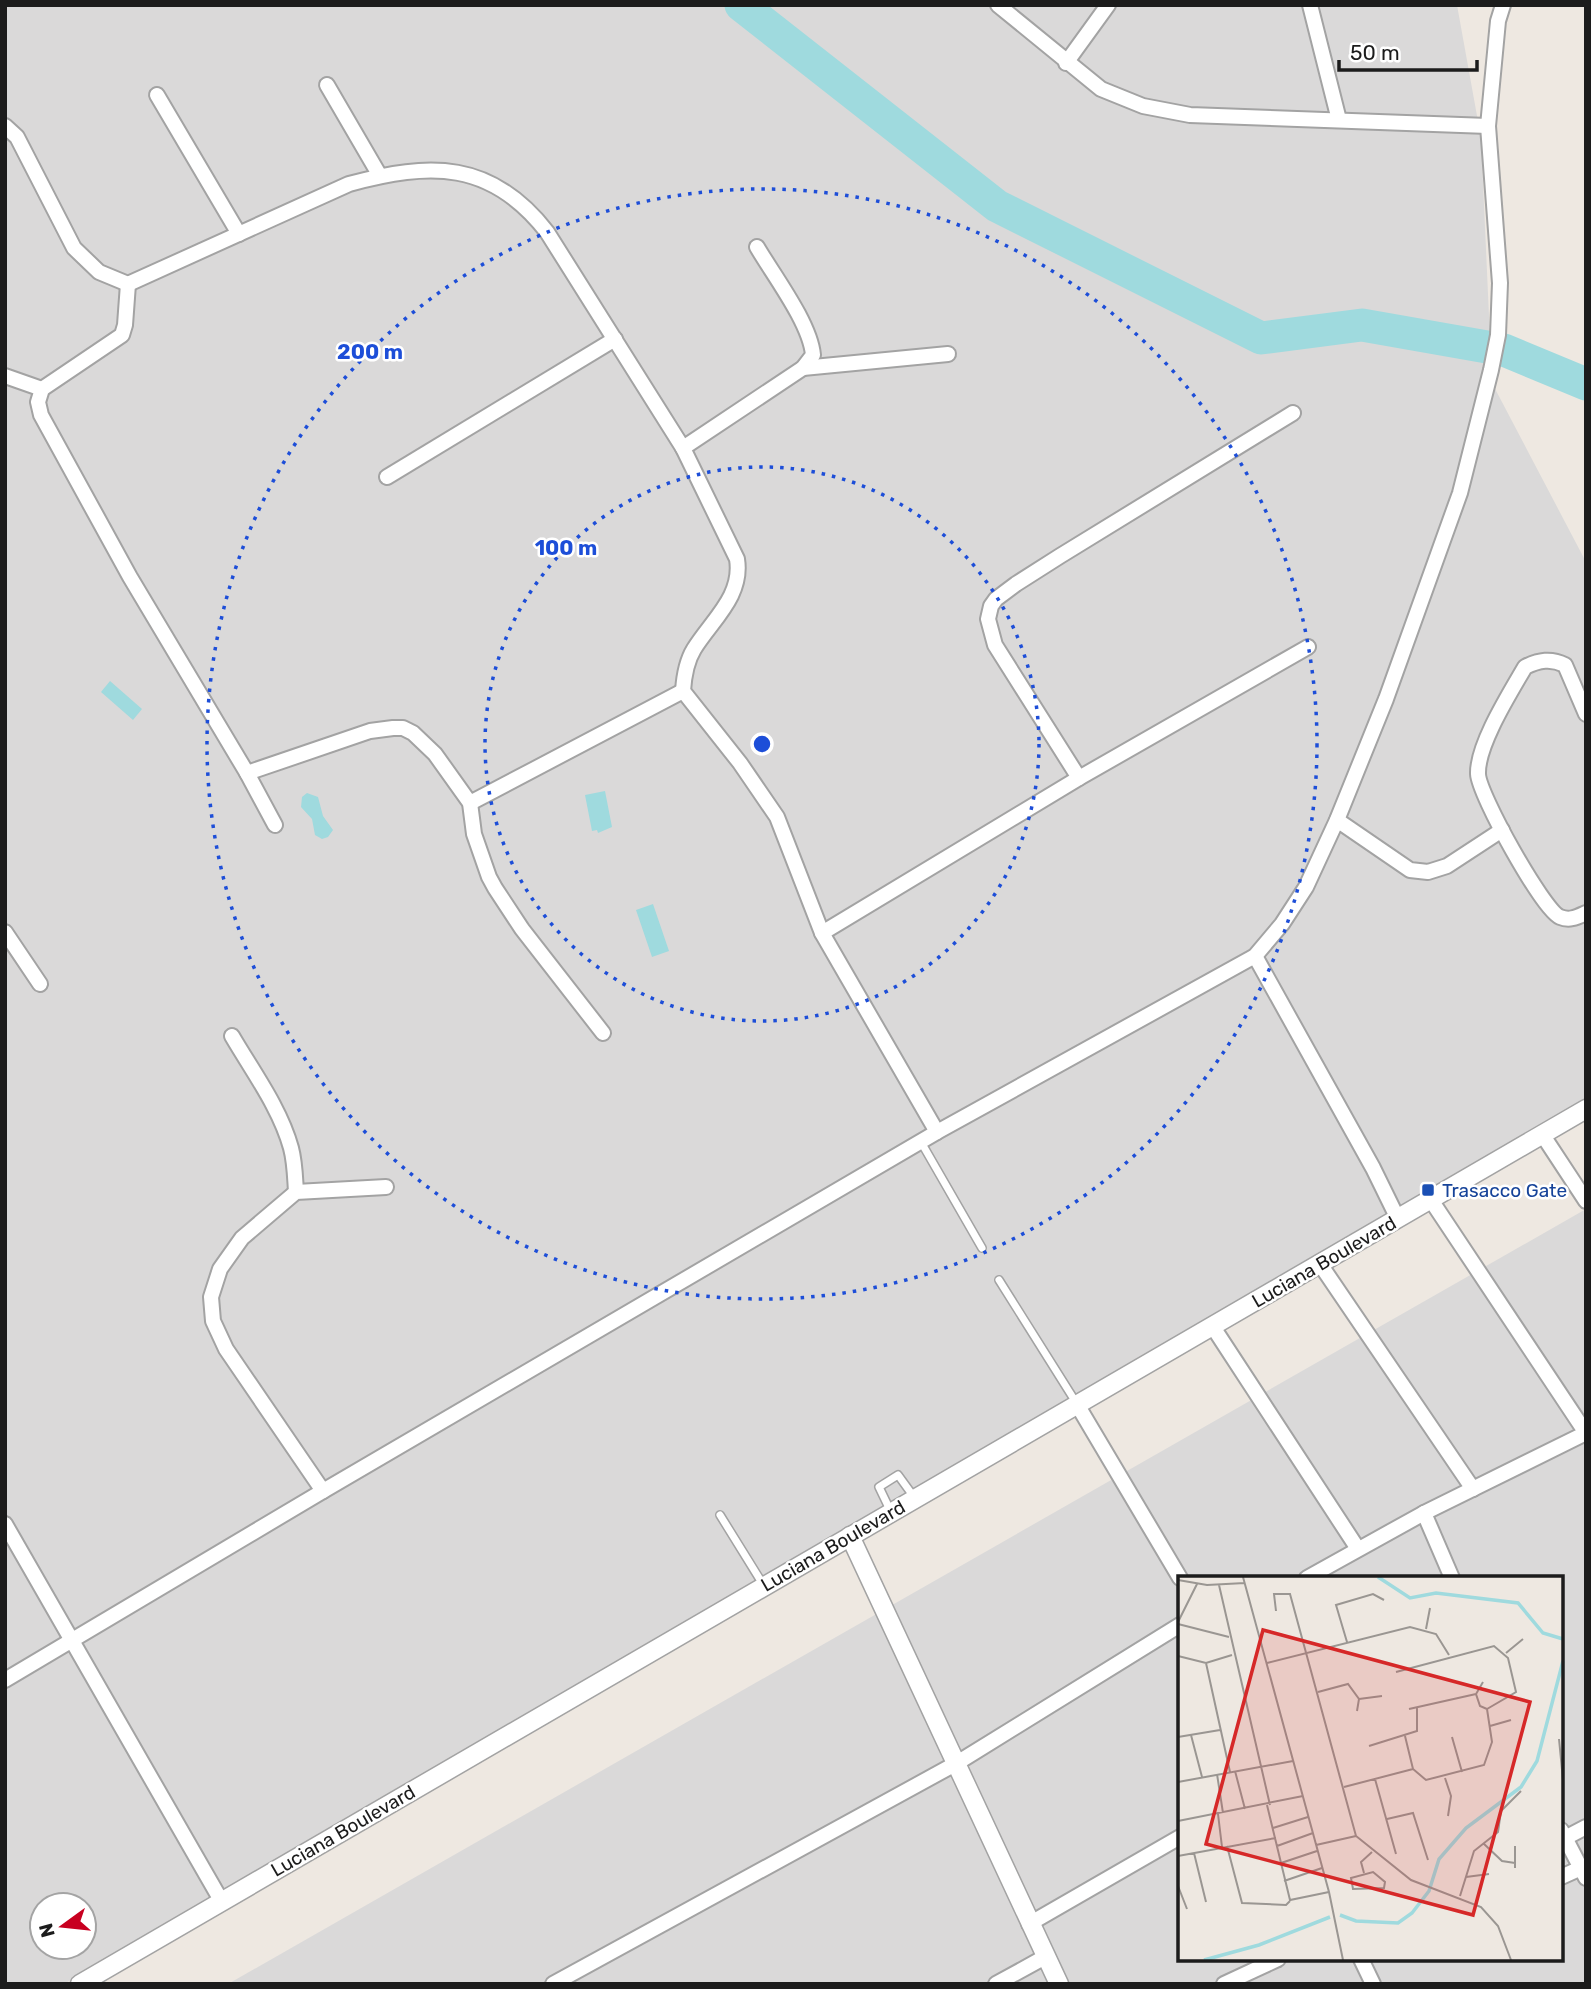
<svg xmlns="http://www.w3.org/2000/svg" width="1591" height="1989" font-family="Rubik,sans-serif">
  <rect width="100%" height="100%" fill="#eee8e1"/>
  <g fill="#dad9d9" fill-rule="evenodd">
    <path d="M5,5h1452l24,133 11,245 94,179v541l-1522,881h-59zM42,1905h42v42h-42z"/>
    <path d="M1586,1209v775h-1358zM1180,1578h381v381h-381z"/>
  </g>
  <g fill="#9fdade">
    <path d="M110,681l32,28 -9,11 -32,-28z"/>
    <path d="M605,791l7,36 -14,6 -1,-3 -5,1 -7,-36z"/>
    <path d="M307,793l11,4 5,19 10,14 -5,7 -6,2 -7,-4 -3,-16 -11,-12 1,-10z"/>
    <path d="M653,904l16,47 -17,6 -16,-47z"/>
  </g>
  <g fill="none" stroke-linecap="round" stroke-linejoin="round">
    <path stroke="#9fdade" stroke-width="33" d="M741,5l256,201 264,132 101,-13 142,25 82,34"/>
    <defs>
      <g id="service">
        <path d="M921,1142l61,106"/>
        <path d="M999,1280l78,124"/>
        <path d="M891,1512l-12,-25 19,-12 16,22"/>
        <path d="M720,1515l44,71"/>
      </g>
      <g id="minor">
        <path d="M998,5l103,84 42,17 47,9 298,11"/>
        <path d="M1310,5l29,115"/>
        <path d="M1066,63l42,-58"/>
        <path d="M327,85l53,91"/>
        <path d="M157,95l82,139"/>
        <path d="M5,126l12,11 57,111 25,24 29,12 221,-100c81,-22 142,-24 198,48l136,216 54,111c6,37 -25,61 -43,90 -8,13 -10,27 -11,42l57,72 37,54 45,116 115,199"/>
        <path d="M128,284l-3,41 -3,10 -80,54 -4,13 3,13 89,162 117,196 28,52"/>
        <path d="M803,368l145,-14"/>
        <path d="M5,376l37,13"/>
        <path d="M683,448l120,-80 10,-13c-3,-32 -39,-79 -56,-108"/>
        <path d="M387,477l228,-138"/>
        <path d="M1586,714l-21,-49c-14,-7 -26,-5 -40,2 -15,26 -48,78 -47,107 1,21 65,136 82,143 10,4 17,0 26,-4"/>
        <path d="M247,773l123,-42 23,-3h10l10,5 22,21 35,49 4,31 15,43 6,11 27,41 81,104"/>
        <path d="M1079,778l-84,-133 -7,-26 3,-13 5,-7 20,-15 44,-28 233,-143"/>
        <path d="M470,803l213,-112"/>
        <path d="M1337,820l73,50 18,2 19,-6 55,-36"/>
        <path d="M5,932l35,52"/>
        <path d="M822,933l257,-155 229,-131"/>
        <path d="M1255,956l118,212 25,51"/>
        <path d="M232,1036c21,36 48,72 59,112 4,15 4,30 5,44"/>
        <path d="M1542,1134l44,67"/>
        <path d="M1320,1264l153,225"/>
        <path d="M1213,1327l145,222"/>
        <path d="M1078,1406l102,172"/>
        <path d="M323,1491l-97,-142 -13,-28 -2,-24 9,-28 22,-31 54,-46 90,-5"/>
        <path d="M1424,1513l28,65"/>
        <path d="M5,1524l217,378"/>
        <path d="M1307,1578l117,-65 162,-80 -155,-233"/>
        <path d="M5,1680l318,-189 614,-359 318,-176 27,-32 24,-37 31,-67 49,-121 74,-206 31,-123 7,-35 2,-52 -12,-157 10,-105 5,-16"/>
        <path d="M1561,1830l25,48"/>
        <path d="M1565,1838l21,-11"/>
        <path d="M1561,1877l20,-9"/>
        <path d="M1029,1924l151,-87"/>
        <path d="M1361,1959l12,25"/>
        <path d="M553,1984l404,-221 223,-138"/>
        <path d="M996,1984l49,-27"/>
        <path d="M1224,1984l54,-25"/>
      </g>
      <g id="tertiary">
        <path d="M850,1536l209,448"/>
        <path d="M80,1984l1506,-875"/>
      </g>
    </defs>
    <use href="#service" stroke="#a3a3a3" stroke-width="10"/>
    <use href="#minor" stroke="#a3a3a3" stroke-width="18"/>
    <use href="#tertiary" stroke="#a3a3a3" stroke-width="21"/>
    <use href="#service" stroke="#fff" stroke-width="7"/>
    <use href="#minor" stroke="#fff" stroke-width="14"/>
    <use href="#tertiary" stroke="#fff" stroke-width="18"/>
  </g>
  <g fill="none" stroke="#1d4ed8" stroke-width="3.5" stroke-dasharray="3.5 7">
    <circle cx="762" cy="744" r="277"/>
    <circle cx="762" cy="744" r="555"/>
  </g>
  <rect fill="#1a4fb4" stroke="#fff" stroke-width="2.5" x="1421" y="1183" width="14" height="14" rx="3.5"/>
  <g text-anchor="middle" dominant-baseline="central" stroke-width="5" stroke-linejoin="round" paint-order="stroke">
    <g font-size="19" fill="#164399" stroke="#fff" text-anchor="start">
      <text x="1442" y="1190">Trasacco Gate</text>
    </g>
    <g font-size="19" fill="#1c1c1c" stroke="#fff">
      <text transform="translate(1324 1262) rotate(-30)">Luciana Boulevard</text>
      <text transform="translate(833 1546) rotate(-30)">Luciana Boulevard</text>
      <text transform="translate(343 1831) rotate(-30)">Luciana Boulevard</text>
    </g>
  </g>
  <g transform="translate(1178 1576)">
    <rect width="385" height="385" fill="#eee8e1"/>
    <path fill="none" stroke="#9fdade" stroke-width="3.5" d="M200,1l32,21 26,-5 82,10 25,30 20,6M162,339l16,6 42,2 14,-10 17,-22 10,-32 27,-31 55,-41 16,-26 26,-100M26,384l55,-15 71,-28"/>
    <path fill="none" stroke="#9a9692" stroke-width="2" d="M65,1l86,315 14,68M0,4l29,5 38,-2M41,9l51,220M98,35l-2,-17h16l66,242 55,44 70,27 17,19 13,34M0,46l19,-38M0,48l51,13M248,53l4,-21M169,66l-11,-37 37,-11 11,6M328,77l17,-14M0,80l28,7 26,-8M28,87l24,109M89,87l143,-36 26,7 13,21M218,96l98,-26 14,12 8,34 -29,17M140,116l30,-8 11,15 -2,12M181,123l23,-3M231,133l67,-15M312,150l21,-6M13,159l11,42M227,160l8,33 13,11 58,-15 8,-23 -5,-33 -7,-3 -4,-12 7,-12M0,161l42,-7M274,161l10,35M381,163l4,41M191,170l48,-15v-24M57,195l10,38M39,198l6,39M267,202l6,18 -3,20M197,203l21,75M0,206l115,-21M166,211l69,-18M89,229l23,95 39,-8M40,238l4,33M209,243l26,-6 15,47M0,245l125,-25M95,252l35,-11M305,267l19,18 13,2M138,269l40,-9M49,270l15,57 44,2 4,-4M99,270l36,-13M337,270v22M16,277l12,49M0,280l98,-18M103,287l36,-12M195,296l12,10 -1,6 -31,1 -2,-11zM186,297l-3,-11 11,-10M288,301l23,-3M106,305l38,-13M0,310l9,23M282,320l14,-45 24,-19 3,-21 20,-20"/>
    <path fill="#d62828" fill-opacity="0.15" stroke="#d62828" stroke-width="3.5" d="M85,54l267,72 -57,213 -267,-71z"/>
    <rect width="385" height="385" fill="none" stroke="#1c1c1c" stroke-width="3.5"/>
  </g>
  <circle cx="762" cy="744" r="10" fill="#1d4ed8" stroke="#fff" stroke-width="3.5"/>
  <g font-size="21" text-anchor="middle" font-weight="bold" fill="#1d4ed8" stroke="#fff" stroke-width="5" stroke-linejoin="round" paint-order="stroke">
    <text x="370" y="359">200 m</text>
    <text x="566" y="555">100 m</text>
  </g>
  <rect width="1591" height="1989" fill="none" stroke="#1c1c1c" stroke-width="14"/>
  <g transform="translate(63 1926) rotate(255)"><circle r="33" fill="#ffffff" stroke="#a4a4a4" stroke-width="2"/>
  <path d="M0-5L12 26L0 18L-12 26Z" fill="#c80020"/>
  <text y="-10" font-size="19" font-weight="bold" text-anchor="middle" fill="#1c1c1c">N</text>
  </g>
  <path d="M1339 60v10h138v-10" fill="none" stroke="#1c1c1c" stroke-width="3.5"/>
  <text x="1350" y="60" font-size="21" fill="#1c1c1c" stroke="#ffffff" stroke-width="5" paint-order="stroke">50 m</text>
</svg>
